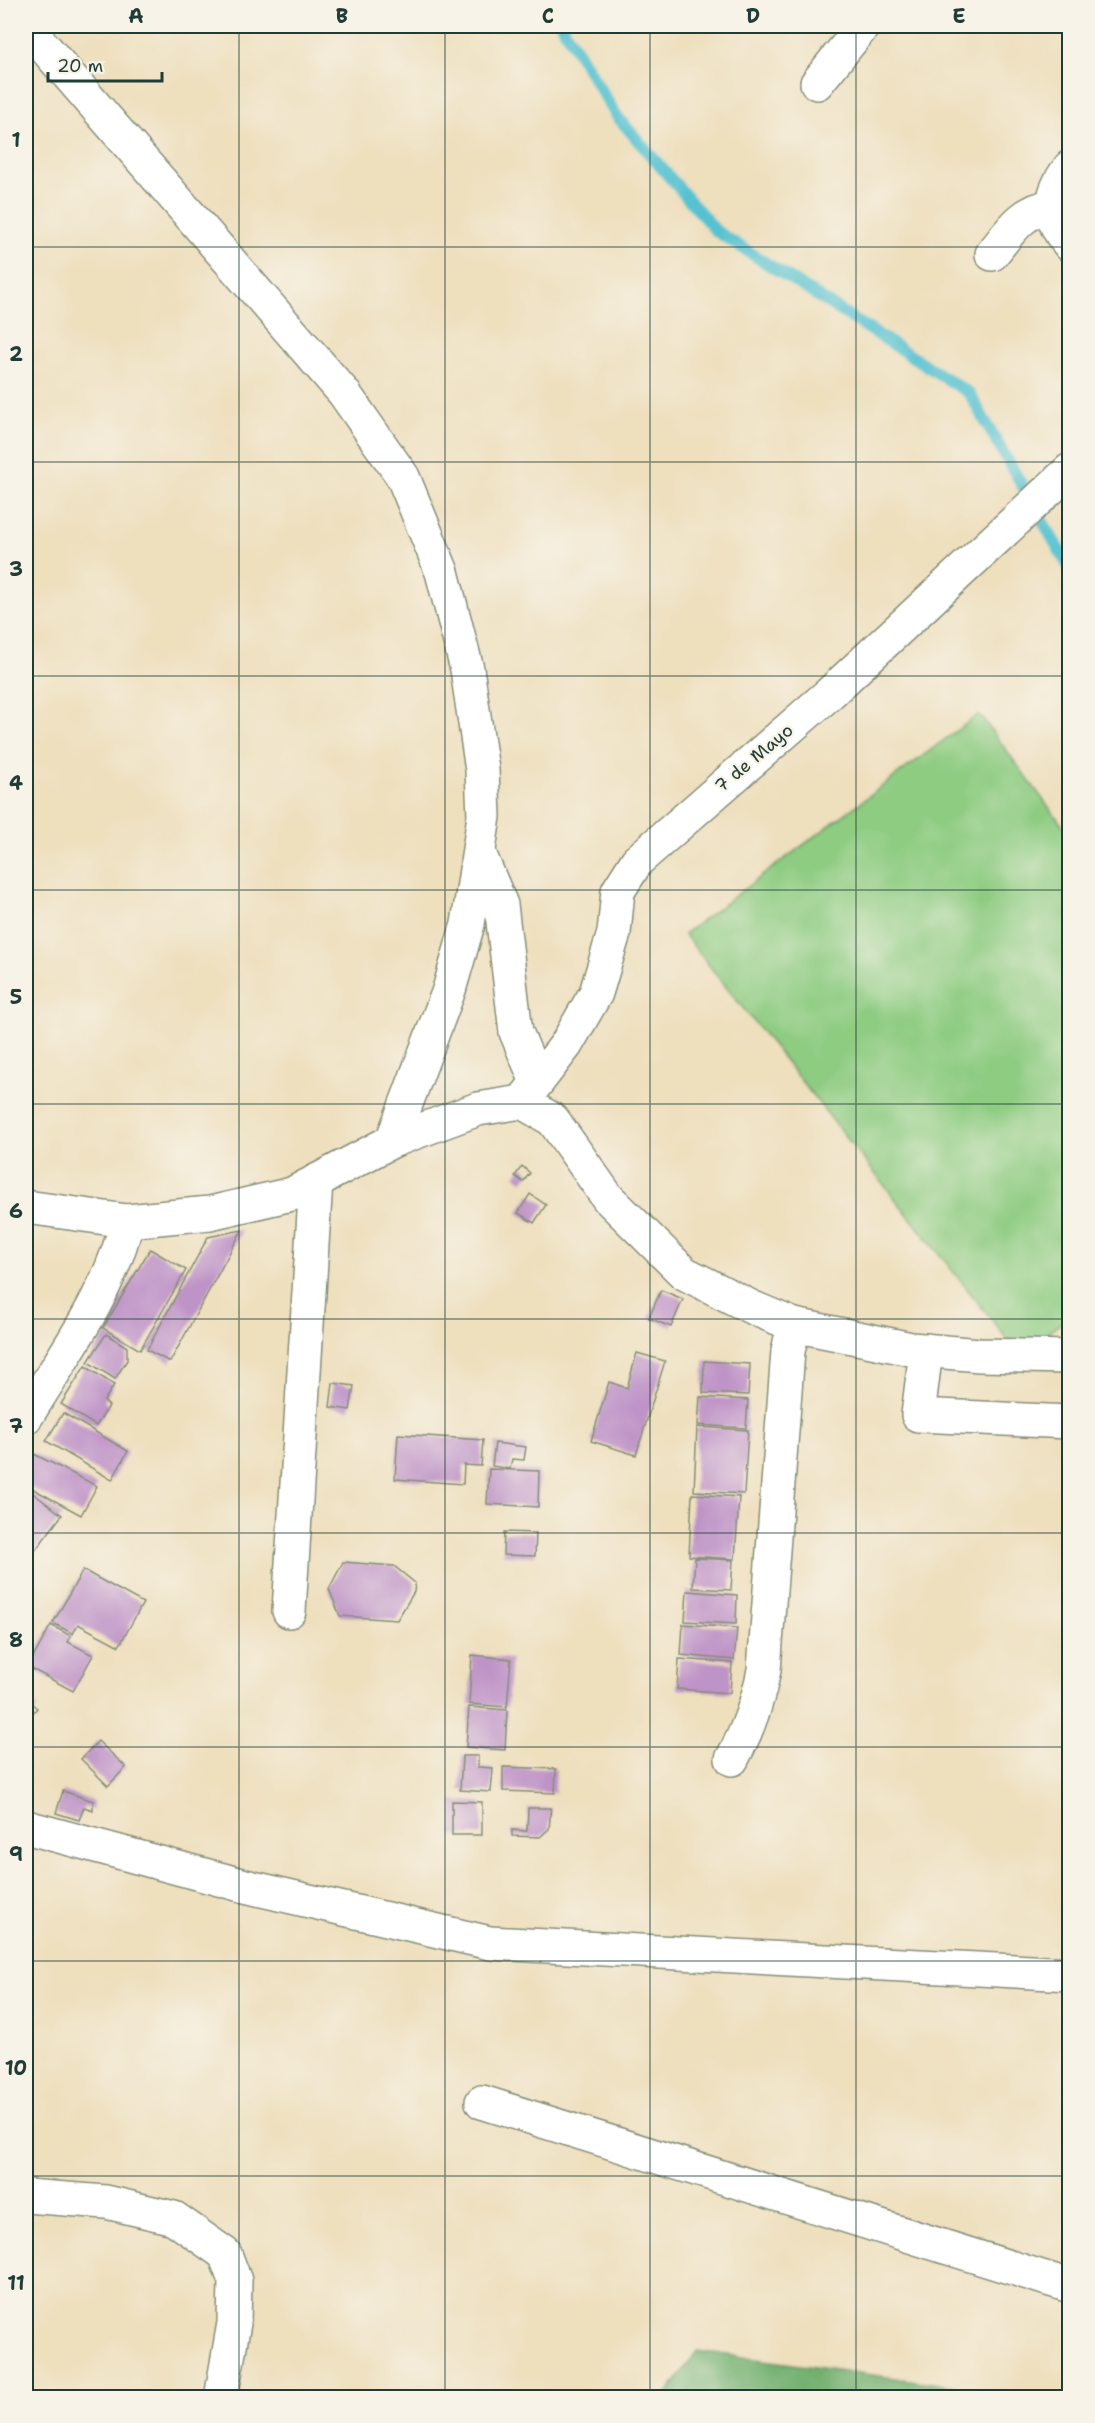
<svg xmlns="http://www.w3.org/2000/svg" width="1095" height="2423" font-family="'Shantell Sans',sans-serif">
  <rect width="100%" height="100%" fill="#f7f3e8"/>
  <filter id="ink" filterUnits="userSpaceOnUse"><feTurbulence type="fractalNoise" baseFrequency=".0167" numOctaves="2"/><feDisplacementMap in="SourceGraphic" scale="12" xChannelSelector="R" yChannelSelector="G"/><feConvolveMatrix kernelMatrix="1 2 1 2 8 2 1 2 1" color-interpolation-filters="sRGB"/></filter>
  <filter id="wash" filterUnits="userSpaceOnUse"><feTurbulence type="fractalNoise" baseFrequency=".008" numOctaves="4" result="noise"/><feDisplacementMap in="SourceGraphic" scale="24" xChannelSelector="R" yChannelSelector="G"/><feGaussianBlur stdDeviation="1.35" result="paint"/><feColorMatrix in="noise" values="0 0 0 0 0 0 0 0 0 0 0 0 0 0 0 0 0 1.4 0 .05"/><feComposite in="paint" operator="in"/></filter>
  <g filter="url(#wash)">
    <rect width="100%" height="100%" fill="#eedfbd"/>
    <path fill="#8ecc82" stroke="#56845b" stroke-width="1.5" d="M979,714l90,120v483l-50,37 -335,-420z"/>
    <path fill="#72b070" stroke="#487652" stroke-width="1.5" d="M697,2351l336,46h-368z"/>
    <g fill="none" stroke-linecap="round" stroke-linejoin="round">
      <path stroke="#57c2d1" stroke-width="12" d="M562,26l54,89 100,116 253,162 101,176"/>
    </g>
    <g id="blocks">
      <g fill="#be93c7">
        <path d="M522,1166l8,7 -7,9 -8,-6z"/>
        <path d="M530,1194l16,11 -12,18 -16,-10z"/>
        <path d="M242,1230l-72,132 -23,-12 61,-113z"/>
        <path d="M150,1249l36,21 -46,80 -37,-22z"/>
        <path d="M661,1290l22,9 -12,28 -22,-9z"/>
        <path d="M106,1334l21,13v13l-12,19 -27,-17z"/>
        <path d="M637,1353l28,8 -29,94 -45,-14 18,-59 18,6z"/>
        <path d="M704,1361l46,3 -2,31 -45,-2z"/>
        <path d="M85,1366l29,19 -10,16 5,5 -13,20 -35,-22z"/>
        <path d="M333,1383l21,3 -4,24 -20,-3z"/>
        <path d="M700,1397l48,3 -2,28 -48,-3z"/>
        <path d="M63,1413l65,38 -16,29 -66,-39z"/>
        <path d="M697,1427l51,3 -4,64 -50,-3z"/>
        <path d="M398,1434l85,6 -2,26 -17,-1 -1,19 -68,-5z"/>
        <path d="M495,1443l31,4 -2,13 -12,-1 -2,10 -18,-3z"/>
        <path d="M32,1453l65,33 -16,29 -55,-30v-22z"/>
        <path d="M489,1469l50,2 -1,36 -51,-3z"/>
        <path d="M26,1488l36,27 -31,41 -5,-4z"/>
        <path d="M692,1494l47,3 -4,62 -46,-3z"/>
        <path d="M504,1532l32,1 -1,23 -32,-1z"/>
        <path d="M695,1558l38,2 -2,30 -38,-2z"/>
        <path d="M343,1562l51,4 21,17 -1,9 -17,28 -57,-4 -11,-27z"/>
        <path d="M83,1570l60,33 -24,43 -41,-22 -5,10 -20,-11z"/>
        <path d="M687,1591l50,4 -1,29 -51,-3z"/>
        <path d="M683,1624l54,4 -3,32 -53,-5z"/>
        <path d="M51,1625l20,11 -3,6 25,13 -20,36 -45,-24z"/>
        <path d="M472,1655l39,4 -4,48 -38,-3z"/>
        <path d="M679,1659l53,4 -2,30 -53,-4z"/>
        <path d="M26,1699l11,9 -11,13z"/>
        <path d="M469,1707l38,3 -2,40 -39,-3z"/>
        <path d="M98,1741l28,26 -18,19 -27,-27z"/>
        <path d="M462,1756h16v11l15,1 -2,24 -31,-2z"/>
        <path d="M503,1767l53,2 -1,24 -52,-2z"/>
        <path d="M63,1791l30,10v9l-9,-3 -5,13 -23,-7z"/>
        <path d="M452,1801l30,1v33h-30z"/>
        <path d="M528,1808h23l-2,21 -9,8 -28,-1v-6l15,1z"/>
      </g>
    </g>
  </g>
  <g filter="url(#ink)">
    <use href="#blocks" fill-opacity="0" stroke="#868e78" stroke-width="1.5"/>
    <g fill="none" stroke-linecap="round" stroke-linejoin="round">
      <defs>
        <g id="minor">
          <path d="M26,26l318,367 59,84 39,95 25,97 15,101 2,46 -16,108 -19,66 -57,151"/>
          <path d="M817,83l46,-57"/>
          <path d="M1070,167c-21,27 -24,52 0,78"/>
          <path d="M992,254c17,-21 31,-45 59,-47"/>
          <path d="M479,853l22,52 15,127 21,50"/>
          <path d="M522,1102l44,-57 30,-52 18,-60 4,-42 19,-30 192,-167 241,-224"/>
          <path d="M26,1207l101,14 83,-8 82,-19 100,-53 86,-32 44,-7 31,18 55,78 76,75 67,34 43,18 117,24 69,6 90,2"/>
          <path d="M926,1350l-8,65 152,7"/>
          <path d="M26,1417c37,-61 85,-125 101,-196"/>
          <path d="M289,1611l27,-430"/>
          <path d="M732,1759c16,-29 26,-57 32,-89l24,-319 6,-26"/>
          <path d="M26,1827l219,59 245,57 580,31"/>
          <path d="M482,2102l588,184"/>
          <path d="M26,2196l80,6 68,16 51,36 10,27 -1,42 -13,75"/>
        </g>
      </defs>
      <use href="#minor" stroke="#868e78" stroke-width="36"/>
      <use href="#minor" stroke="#fff" stroke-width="33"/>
    </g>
  </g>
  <path fill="none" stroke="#1f3d34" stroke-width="1.5" stroke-opacity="0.55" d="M239,26v2372M445,26v2372M650,26v2372M856,26v2372M26,247h1044M26,462h1044M26,676h1044M26,890h1044M26,1104h1044M26,1319h1044M26,1533h1044M26,1747h1044M26,1961h1044M26,2176h1044"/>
  <g text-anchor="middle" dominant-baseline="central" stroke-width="4.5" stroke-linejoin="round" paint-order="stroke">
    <g font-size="18" fill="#1f3d34" stroke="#f7f3e8">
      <text transform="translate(754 758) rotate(-40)">7 de Mayo</text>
    </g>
  </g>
  <rect width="1095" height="2423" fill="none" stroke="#f7f3e8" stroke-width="66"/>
  <path d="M48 72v9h114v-9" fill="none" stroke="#1f3d34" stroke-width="3"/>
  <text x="57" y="72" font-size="18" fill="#1f3d34" stroke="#f7f3e8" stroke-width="4.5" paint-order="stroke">20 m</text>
  <rect x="33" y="33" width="1029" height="2357" fill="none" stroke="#1f3d34" stroke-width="2"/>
  <g font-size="20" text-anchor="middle" font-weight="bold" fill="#1f3d34">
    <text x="136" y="23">A</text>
    <text x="342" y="23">B</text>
    <text x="548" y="23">C</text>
    <text x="753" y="23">D</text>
    <text x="959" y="23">E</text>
    <text x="16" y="147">1</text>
    <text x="16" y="361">2</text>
    <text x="16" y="576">3</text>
    <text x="16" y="790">4</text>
    <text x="16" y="1004">5</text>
    <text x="16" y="1218">6</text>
    <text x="16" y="1433">7</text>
    <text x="16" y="1647">8</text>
    <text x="16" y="1861">9</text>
    <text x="16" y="2075">10</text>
    <text x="16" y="2290">11</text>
  </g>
</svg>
